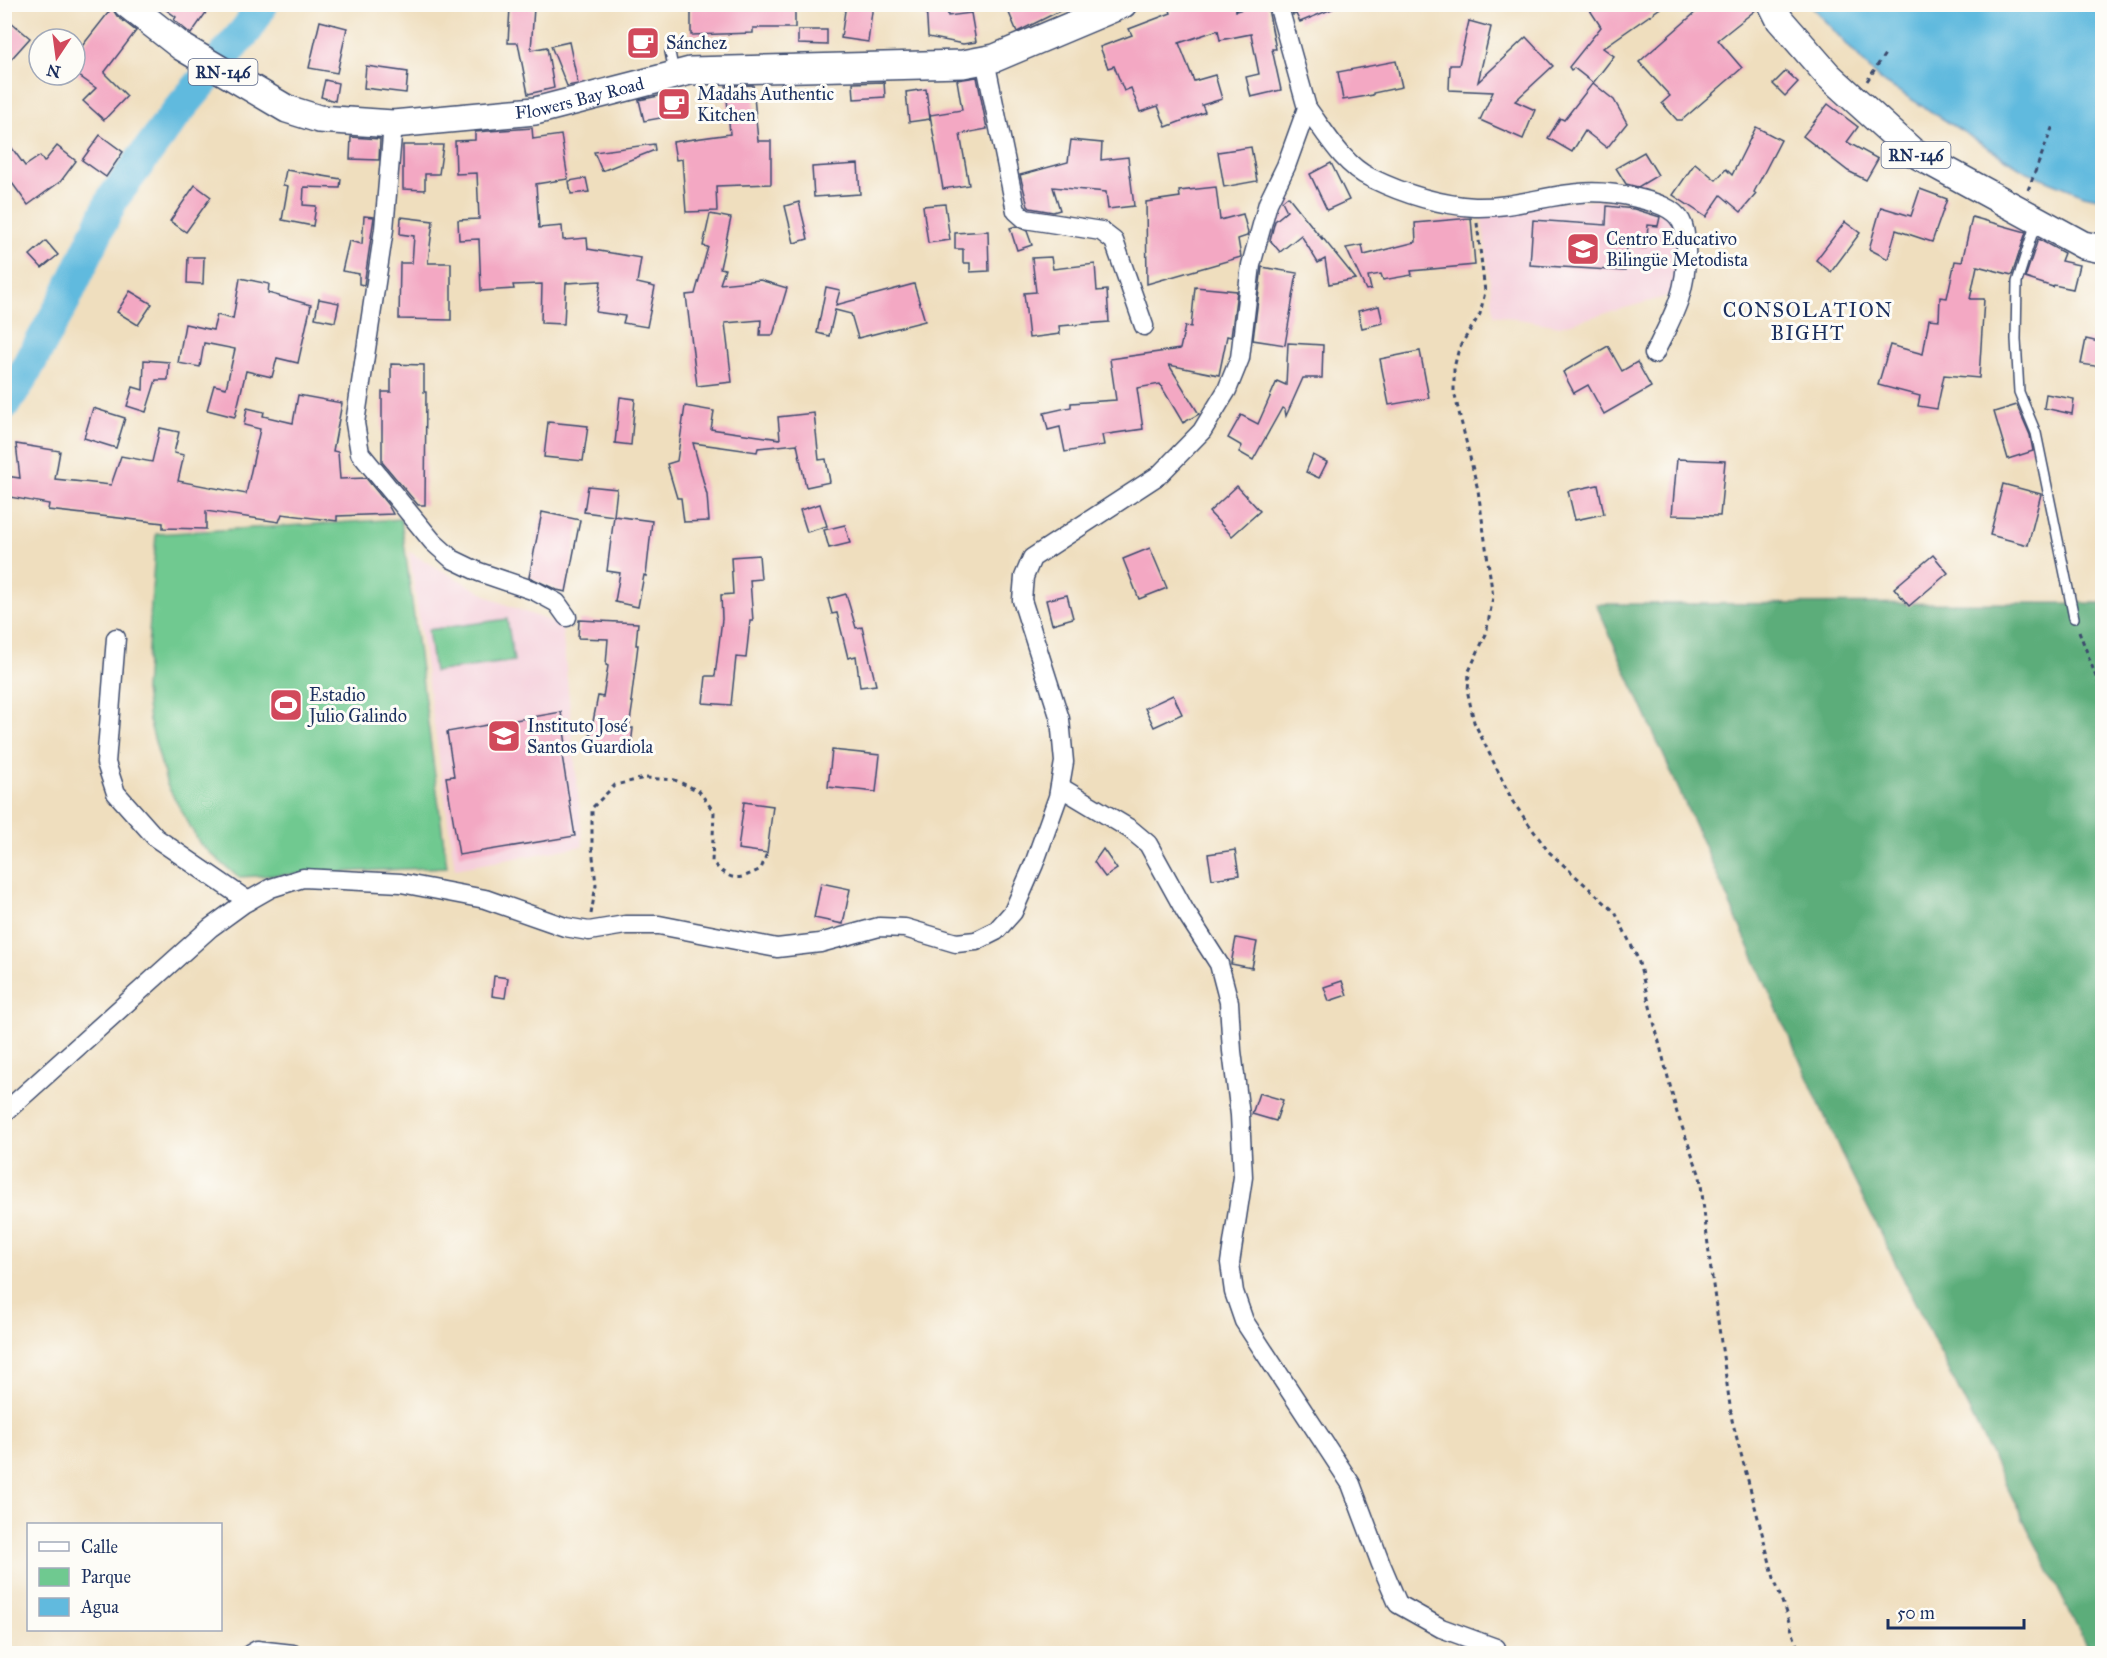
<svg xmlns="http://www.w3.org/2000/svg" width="2107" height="1658" font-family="'IM FELL Great Primer',serif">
  <rect width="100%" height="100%" fill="#fdfcf7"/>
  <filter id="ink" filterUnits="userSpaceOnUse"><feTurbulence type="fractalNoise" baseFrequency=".0167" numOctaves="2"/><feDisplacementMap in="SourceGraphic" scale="12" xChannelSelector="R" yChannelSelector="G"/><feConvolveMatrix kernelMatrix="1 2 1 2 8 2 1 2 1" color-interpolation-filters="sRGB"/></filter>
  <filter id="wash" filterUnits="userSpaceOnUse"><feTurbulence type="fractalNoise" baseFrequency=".008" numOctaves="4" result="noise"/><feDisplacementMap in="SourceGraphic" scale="24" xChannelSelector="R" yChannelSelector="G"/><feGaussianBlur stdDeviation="1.35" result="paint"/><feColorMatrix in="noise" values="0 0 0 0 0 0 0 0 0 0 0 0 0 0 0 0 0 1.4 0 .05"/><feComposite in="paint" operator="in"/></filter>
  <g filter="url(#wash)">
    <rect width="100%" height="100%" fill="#efdebe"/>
    <g fill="#f5cfdb">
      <path d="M1581,200h36l53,16 9,15 2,36 -9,28 -112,31 -66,-11 -13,-104z"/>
      <path d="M409,552l88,49 65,25 21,220 -128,23z"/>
    </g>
    <g fill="#6fc990" stroke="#457c77" stroke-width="1.5">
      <path d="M401,519l46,348 -209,10 -38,-33 -33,-59 -18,-65 -4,-30 11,-156z"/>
      <path d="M507,619l7,42 -80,11 -6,-42z"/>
    </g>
    <path fill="#5bad7a" stroke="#3b6e6c" stroke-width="1.5" d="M2102,603v1050h-12l-243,-487 -251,-562z"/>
    <path fill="#61bade" stroke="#3e749e" stroke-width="1.5" d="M1810,5h292v194l-18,-4 -57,-23 -148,-93z"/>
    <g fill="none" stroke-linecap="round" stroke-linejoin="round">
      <path stroke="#61bade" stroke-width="33" d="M4,404l17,-25 44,-80 48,-101 64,-86 71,-84 14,-24"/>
    </g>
    <g id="blocks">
      <g fill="#f3a8c3">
        <path d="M158,4h54l-21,30 -17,-14 2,-3z"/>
        <path d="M691,4h104v24h-42v5l-62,2z"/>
        <path d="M846,4h27l-5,38 -27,-4z"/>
        <path d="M926,4h21l1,12 23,-3 5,29 -13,2 -35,-7z"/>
        <path d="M1015,4h59l-57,28 -10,-24z"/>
        <path d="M1168,4h67l1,7 23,-7h8l9,45h-4l9,41 -30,7 -5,-20 13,-3 -8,-40 -31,6 -2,-10 -39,13 15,38 21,-6 7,24 -20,6 3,7 -39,15 -8,-21 -18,6 -9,-24 -7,3 -10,-25 -6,2 -8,-21 32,-12 -3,-6 42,-16z"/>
        <path d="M1290,4h52v1l-42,17 -4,-8 -3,1z"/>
        <path d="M1586,4h80l-63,44 11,8 -21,27 21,17 13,23 -20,25 -22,-17 -13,21 -24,-14 12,-20 4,2 29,-37 -19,-15 -3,2 -2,-3 32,-40z"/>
        <path d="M1705,4h51l1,5 -39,31 24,28 -60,52h-5l-15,-17 8,-7 -31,-34z"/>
        <path d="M510,7l24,1 -3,42 16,-3 7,41 -26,6 -10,-51h-10z"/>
        <path d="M112,8l5,8 19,15 -32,42 23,23 -23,24 -21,-19 13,-13 -21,-15v-18z"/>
        <path d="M4,16l26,22 -26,29z"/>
        <path d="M320,21l27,7 -10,45 -28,-5z"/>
        <path d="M1469,21l22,6 -13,55 48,-45 27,29 -38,35 20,9 -12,29 -43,-19 13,-28 -44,-2 1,-25h9z"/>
        <path d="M798,30h29v15l-29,-1z"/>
        <path d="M569,42l9,42 -11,2 -16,-40z"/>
        <path d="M1396,61l6,26 -29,6v2l-30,5 -5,-28z"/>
        <path d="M366,66l42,6 -2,21 -42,-5z"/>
        <path d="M1786,71l12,11 -13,14 -12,-12z"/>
        <path d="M977,77l10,52 -27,5 9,51 -26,4 -13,-74 32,-5 -5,-30z"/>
        <path d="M325,80l13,3 -3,18 -14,-4z"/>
        <path d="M884,82l1,15 -31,2 -1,-16z"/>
        <path d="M753,85l5,56h13v43l-55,2 1,25 -31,1 -4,-53 -6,1 -3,-18 57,-8 -4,-48z"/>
        <path d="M926,89l4,30 -21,3 -3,-30z"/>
        <path d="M678,92l5,22 -39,7 -5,-21z"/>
        <path d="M1828,104l30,23 -11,15 31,17 -12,21 -18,-9 -45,-35z"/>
        <path d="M1756,127l25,13 -27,52 2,2 -15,18 -20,-17 -15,22 -33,-22 22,-32 21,17 10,-11 6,6z"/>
        <path d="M532,128l1,11 28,-4 7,44 -32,5 3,44 23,-2 1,14 24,-2 1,11 53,9 -4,25 18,4 -8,40 -24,-4 2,-7 -29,-4 5,-31 -35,2 -2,41 -23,-1 1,-39 -29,1 1,4 -33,2 -2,-52 -20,1 -1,-20 21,-1 -2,-46 -21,1 -1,-33 20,-1v-8z"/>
        <path d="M100,135l23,17 -17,25 -24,-17z"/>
        <path d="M4,137l21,29 15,-10 4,6 13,-16 19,15 -15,20 -33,24 -24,-33z"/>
        <path d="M351,137l29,2 -1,21 -29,-1z"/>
        <path d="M1071,140l31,3 -1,17 27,-3 6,49 -26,3 -2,-17 -53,-5 7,23 -7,2 -23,-4 -2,-2 -8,-31 48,-13z"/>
        <path d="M654,144l1,6 -53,21 -8,-19z"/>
        <path d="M403,145h40l-4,29h-14v16l-22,-1z"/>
        <path d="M1251,147l6,34 -33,6 -6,-35z"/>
        <path d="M1644,152l14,23 -20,12 -12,-3 -10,-16z"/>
        <path d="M1331,163l18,37 -22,10 -17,-36z"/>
        <path d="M858,164l2,30 -46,3 -2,-30z"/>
        <path d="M286,170l55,9 -1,9 -36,-1 -1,18 13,1 -3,20 -31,-6 6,-34 -5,-1z"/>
        <path d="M586,178l3,14 -18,2 -2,-13z"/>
        <path d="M195,185l16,12 -25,35 -16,-11z"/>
        <path d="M1216,187l4,33 23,-6 5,19 -1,3 -9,3 3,18 -94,27 -1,-82 34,-5 -1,-6z"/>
        <path d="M1920,189l27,10 -15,43 -36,-12 -8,29 -19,-10 12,-42 30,9z"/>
        <path d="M1288,196l34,43v-2l34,42 -27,5 -4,-25 -7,4 -17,-28 -21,17 -10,-12 5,-19 12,-10 -5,-10z"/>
        <path d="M799,202l9,37 -14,4 -9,-37z"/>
        <path d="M945,204l5,36 -22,3 -5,-37z"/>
        <path d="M1607,206l27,3 26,8 -2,9 -10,-1 -2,23 -19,-2 -2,25 -95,-6 3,-45 73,5z"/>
        <path d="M710,214l21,4 -11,50 5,1 -5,15 40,-4 27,8 -14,47h-13l1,-15 -36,3 7,59 -35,4 -11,-91 9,-1 13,-47 -5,-1z"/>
        <path d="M364,216l10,1 -10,68 -5,-1v-10l-17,-3 7,-30 13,3z"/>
        <path d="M401,217l32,4 -5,42h23v57l-52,-1 1,-56h12l2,-27 -14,-2z"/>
        <path d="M1972,217l54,15 -14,43 -35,-9 -7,33h14l-5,79 -35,-3 -7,34 -19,-3 2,-10 -42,-11 12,-40 33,9 6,-35 10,1 1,-23 7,1 8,-37 7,1z"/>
        <path d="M1471,218l4,47 -64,6 1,4 -29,5 -2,-6 -13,2 3,13 -5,1 -20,-42 16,-3 2,10 52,-13 -1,-19z"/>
        <path d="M1845,222l15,11 -29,39 -15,-12z"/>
        <path d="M1016,226l11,5 5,14 -15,5 -7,-22z"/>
        <path d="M988,231l1,40 -19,1v-9h-7v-14h-8v-16z"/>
        <path d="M2038,239l26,14 -3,8 18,4 -6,24 -19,-4 -1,2 -28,-9z"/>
        <path d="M46,241l12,14 -16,13 -12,-13z"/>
        <path d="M188,257h16l-1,27 -16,-1z"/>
        <path d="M1051,257l2,12 42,-5 2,27 10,-1 2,32 -50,4 1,8 -31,4 -5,-45 12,-1 -4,-34z"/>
        <path d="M1262,267l35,6 -12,72 -32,-5z"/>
        <path d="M240,278l29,6 -1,9 43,12 -13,58 -21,-5 -5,19 -26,-6 -11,46 -28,-7 7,-25 12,3 9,-39 -31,-6 -4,24 -22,-4 7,-39 28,6 4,-15 16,4z"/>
        <path d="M914,284l11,37 -67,17 -7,-24 -16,-4 -6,26 -12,-3 9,-46 14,3 -4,15z"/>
        <path d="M1195,287l42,4 -6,46 -4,-1 -8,39 -50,-10 30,49 -16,9 -23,-39 -23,4 6,41 -41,6 2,10 -39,7 -5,-25 -12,3 -4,-17 27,-6v-4l45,-3 -6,-41 70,-10 5,-23 6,1z"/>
        <path d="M130,291l22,13 -14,21 -21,-13z"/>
        <path d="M319,299l20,4 -4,19 -20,-4z"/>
        <path d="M1379,306l4,17 -21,5 -4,-17z"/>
        <path d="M2086,339l17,4 -2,24 -20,-3z"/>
        <path d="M1288,343l35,2 -1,33h-19l-17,38 -1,-6 -3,-2 -29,52 -14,-8 3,-6 -14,-8 13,-23 17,9 19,-43 9,4z"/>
        <path d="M1608,346l14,25 15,-9 14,25 -47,27 -16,-29 -14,8 -11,-21z"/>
        <path d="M1420,351l9,47 -40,7 -9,-46z"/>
        <path d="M144,360l25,2 -1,18h-12l-10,32 -19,-6 6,-19 10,3z"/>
        <path d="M391,364l33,1v27h2l-1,113h-7l-36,-43v-70h9z"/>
        <path d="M2046,394l28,5 -2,15 -28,-6z"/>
        <path d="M298,395l44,8 -9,48 5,1 2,27 26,-1 22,27 5,9 -56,2v5l-55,-7 -3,8 -73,-11v18l-43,-1v-5l-115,-13 1,-6 -45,-8 2,-20 14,2 -4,-34 44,7 -5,28 56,6 10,-29 31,6 8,-34 19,4 -5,21 10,2 -6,26 68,13 14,-65 -16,-4 3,-17 17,4 -1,4 30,7z"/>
        <path d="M620,397l15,2 -4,46 -16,-2z"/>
        <path d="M2017,405l13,30 3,16 -25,8 -14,-47z"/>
        <path d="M685,406l29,5 -3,18 69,10 -2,-22 36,-4 5,47 7,-1 4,23 -24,5 -9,-43 -39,4 -1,4 -64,-9 14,52 2,26 -25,1 -3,-24h-4l-10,-34 10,-3z"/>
        <path d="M93,408l32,10 -9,30 -32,-10z"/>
        <path d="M548,422l40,4 -5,35 -39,-4z"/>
        <path d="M1313,455l14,7 -8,16 -13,-6z"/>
        <path d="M1677,459l48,2 -5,55 -48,-1z"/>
        <path d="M2003,484l38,10 -13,51 -38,-10z"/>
        <path d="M1598,485l6,29 -29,6 -7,-29z"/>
        <path d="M588,486l29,3 -3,27 -30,-4z"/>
        <path d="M1237,486l23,25 -28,25 -23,-24z"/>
        <path d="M820,504l7,22 -20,6 -7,-22z"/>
        <path d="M542,512l38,8 -14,72 -9,-2 -28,-13z"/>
        <path d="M614,516l38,5 -6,55 -2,-1 -6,32 -23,-5 5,-29 -13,-2z"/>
        <path d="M845,525l5,18 -21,5 -5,-18z"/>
        <path d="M1150,548l17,40 -28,11 -16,-40z"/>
        <path d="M759,555l2,24 -11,1 3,41h-3l-4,37 -10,-1 -5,48 -28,-2 3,-27h9l7,-57 -1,-24 12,-1 -2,-37z"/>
        <path d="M1933,555l15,18 -39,33 -15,-18z"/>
        <path d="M846,594l10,34 6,-1 14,58 -16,2 -4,-31 -8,2 -11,-45 -5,1 -4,-15z"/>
        <path d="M1067,595l6,23 -21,6 -6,-24z"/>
        <path d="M579,620l59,3 -2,22h2l-7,57h2l-4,26h4l-3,26 -42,-7 10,-51 5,1 5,-31 -2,-1 2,-26 -30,-1z"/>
        <path d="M1173,695l9,19 -28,13 -9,-19z"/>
        <path d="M561,712l5,32 -6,-1 15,93 -116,19 -13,-78 8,-1 -7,-44z"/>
        <path d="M832,750l48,5 -4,37 -48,-5z"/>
        <path d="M744,802l29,4 -6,47 -29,-4z"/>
        <path d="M1103,849l14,20 -12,8 -11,-15z"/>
        <path d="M1235,850l4,25 -27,4 -4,-25z"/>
        <path d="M821,883l29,6 -7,35 -29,-6z"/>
        <path d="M1236,938l21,4 -5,26 -21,-4z"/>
        <path d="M494,976l14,2 -3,20 -13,-2z"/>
        <path d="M1342,981l5,14 -18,6 -5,-14z"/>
        <path d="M1259,1093l24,7 -7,21 -24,-7z"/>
      </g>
    </g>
  </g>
  <g filter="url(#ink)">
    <use href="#blocks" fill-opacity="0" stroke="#3b496c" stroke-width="1.5"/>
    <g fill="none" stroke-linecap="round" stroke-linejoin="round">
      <defs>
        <g id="service">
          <path d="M670,52l4,21"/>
          <path d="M2036,222l-19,60 -1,57 3,53 17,41 38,185"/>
        </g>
        <g id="minor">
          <path d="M985,60l31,151 9,8 76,12 13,10 30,85"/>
          <path d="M1307,108c18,24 36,57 64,70 31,15 69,27 104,29 36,1 69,-11 104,-14 18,-2 41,1 58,5 15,4 35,8 44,23 4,7 5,18 5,26 2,44 -13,69 -32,107"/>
          <path d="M393,124l-9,105 -29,194 5,30 73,89 19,17 27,13 56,19 22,12 10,14"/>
          <path d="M116,638l-10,125 10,30 40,45 92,63"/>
          <path d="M1060,787l70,42 18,15 37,67 34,53 10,38 3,49 8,64 3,62 -13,86 4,29 10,29 107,163 30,80 17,40 43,24 55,20 2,6"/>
          <path d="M4,1113l206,-185 33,-24 28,-16 32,-10 98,5 84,16 80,28 24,4 36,-6h34l118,23 43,-5 59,-16 26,1 51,15 20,-2 20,-10 17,-19 21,-48 24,-67 6,-35 -4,-43 -38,-119 2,-23 8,-19 127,-83 43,-44 25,-41 13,-32 11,-93 17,-62 18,-37 21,-58 -29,-104"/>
          <path d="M250,1654l7,-4 36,4"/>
        </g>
        <g id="primary">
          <path id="s1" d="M127,4l55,43 105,62 32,10 74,5 142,-13 155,-40 273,-7 32,-6 128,-54"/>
          <path d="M1772,4l8,16 48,55 86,78 169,92 19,4"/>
        </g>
      </defs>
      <use href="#service" stroke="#3b496c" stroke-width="12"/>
      <use href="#minor" stroke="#3b496c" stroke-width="21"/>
      <use href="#primary" stroke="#3b496c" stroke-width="30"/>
      <g stroke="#3b496c" stroke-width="3" stroke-dasharray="4.5 4.5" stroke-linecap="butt">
        <path d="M1867,81l18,-27"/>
        <path d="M2028,190l26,-67"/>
        <path d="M1477,223l8,69 -5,22 -21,34 -5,20v24l24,98 15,107 -7,37 -17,37 -1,23 6,28 39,80 35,49 67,61 23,47 39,154 23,63 11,95 21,149 42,158 26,76"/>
        <path d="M2079,631l23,62"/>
        <path d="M591,914l5,-29 -4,-38v-39l23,-23 30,-7 30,2 24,11 15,21 -2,50c20,20 24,19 49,7l6,-16"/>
      </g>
      <use href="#service" stroke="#fff" stroke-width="9"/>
      <use href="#minor" stroke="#fff" stroke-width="18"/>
      <use href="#primary" stroke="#fff" stroke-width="27"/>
    </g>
  </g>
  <defs>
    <symbol id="cafe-square" viewBox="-11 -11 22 22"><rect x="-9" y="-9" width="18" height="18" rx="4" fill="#d1495b" stroke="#fdfcf7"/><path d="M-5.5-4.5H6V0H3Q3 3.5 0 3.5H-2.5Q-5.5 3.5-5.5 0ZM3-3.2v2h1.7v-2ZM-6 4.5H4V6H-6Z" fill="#fff"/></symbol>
    <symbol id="school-square" viewBox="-11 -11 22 22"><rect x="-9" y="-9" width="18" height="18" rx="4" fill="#d1495b" stroke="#fdfcf7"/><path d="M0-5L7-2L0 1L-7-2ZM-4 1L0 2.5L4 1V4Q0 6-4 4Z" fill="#fff"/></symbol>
    <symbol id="stadium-square" viewBox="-11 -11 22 22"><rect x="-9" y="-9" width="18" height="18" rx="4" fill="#d1495b" stroke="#fdfcf7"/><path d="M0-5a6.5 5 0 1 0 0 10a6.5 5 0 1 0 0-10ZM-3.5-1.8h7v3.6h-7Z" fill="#fff"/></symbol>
  </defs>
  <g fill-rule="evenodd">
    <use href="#cafe-square" x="624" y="24" width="38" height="38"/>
    <use href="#cafe-square" x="655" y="85" width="38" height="38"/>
    <use href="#school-square" x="1564" y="230" width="38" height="38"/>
    <use href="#stadium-square" x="267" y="686" width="38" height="38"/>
    <use href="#school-square" x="485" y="717" width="38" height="38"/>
  </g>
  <g text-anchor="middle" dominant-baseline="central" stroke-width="6" stroke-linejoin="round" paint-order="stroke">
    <g fill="#fdfcf7" stroke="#5f6c8c" stroke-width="1.5">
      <rect x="188.5" y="59" width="69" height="26" rx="4.5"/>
      <rect x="1881.5" y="142" width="69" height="26" rx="4.5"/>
    </g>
    <g font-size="16" font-weight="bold" fill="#1b2f5e">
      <text x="223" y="72">RN-146</text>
      <text x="1916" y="155">RN-146</text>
    </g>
    <g font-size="18" fill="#1b2f5e" stroke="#fdfcf7" text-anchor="start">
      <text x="666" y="43">Sánchez</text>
      <text x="697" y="94">Madahs Authentic<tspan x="697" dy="21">Kitchen</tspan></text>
      <text x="1606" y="239">Centro Educativo<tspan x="1606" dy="21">Bilingüe Metodista</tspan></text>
      <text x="309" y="695">Estadio<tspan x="309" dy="21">Julio Galindo</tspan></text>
      <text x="527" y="726">Instituto José<tspan x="527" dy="21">Santos Guardiola</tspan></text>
    </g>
    <g font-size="18" fill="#1b2f5e" stroke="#fdfcf7">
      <text stroke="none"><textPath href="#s1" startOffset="488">Flowers Bay Road</textPath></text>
    </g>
    <g font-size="20" letter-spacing="1.5" fill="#1b2f5e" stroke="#fdfcf7">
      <text x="1808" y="310">CONSOLATION<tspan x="1808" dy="23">BIGHT</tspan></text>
    </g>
  </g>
  <rect width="2107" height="1658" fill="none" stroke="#fdfcf7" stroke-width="24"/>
  <rect x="27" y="1523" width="195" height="108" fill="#fdfcf7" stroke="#a3aaba" stroke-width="1.5"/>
  <rect x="39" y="1542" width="30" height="9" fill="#ffffff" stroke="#a3aaba" stroke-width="1.5"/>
  <text x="81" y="1553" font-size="18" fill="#1b2f5e">Calle</text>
  <rect x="39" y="1568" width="30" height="18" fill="#6fc990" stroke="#a3aaba" stroke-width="1.5"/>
  <text x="81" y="1583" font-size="18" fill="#1b2f5e">Parque</text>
  <rect x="39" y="1598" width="30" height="18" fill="#61bade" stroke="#a3aaba" stroke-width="1.5"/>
  <text x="81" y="1613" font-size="18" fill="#1b2f5e">Agua</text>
  <g transform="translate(57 57) rotate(193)"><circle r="28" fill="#fdfcf7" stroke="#a3aaba" stroke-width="1.5"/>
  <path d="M0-4.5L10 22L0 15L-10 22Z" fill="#d1495b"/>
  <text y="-9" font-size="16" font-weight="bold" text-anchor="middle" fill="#1b2f5e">N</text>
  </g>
  <path d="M1888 1619v9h136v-9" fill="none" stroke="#1b2f5e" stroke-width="3"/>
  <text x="1897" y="1619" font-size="18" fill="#1b2f5e" stroke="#fdfcf7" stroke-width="4.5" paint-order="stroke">50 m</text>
</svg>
